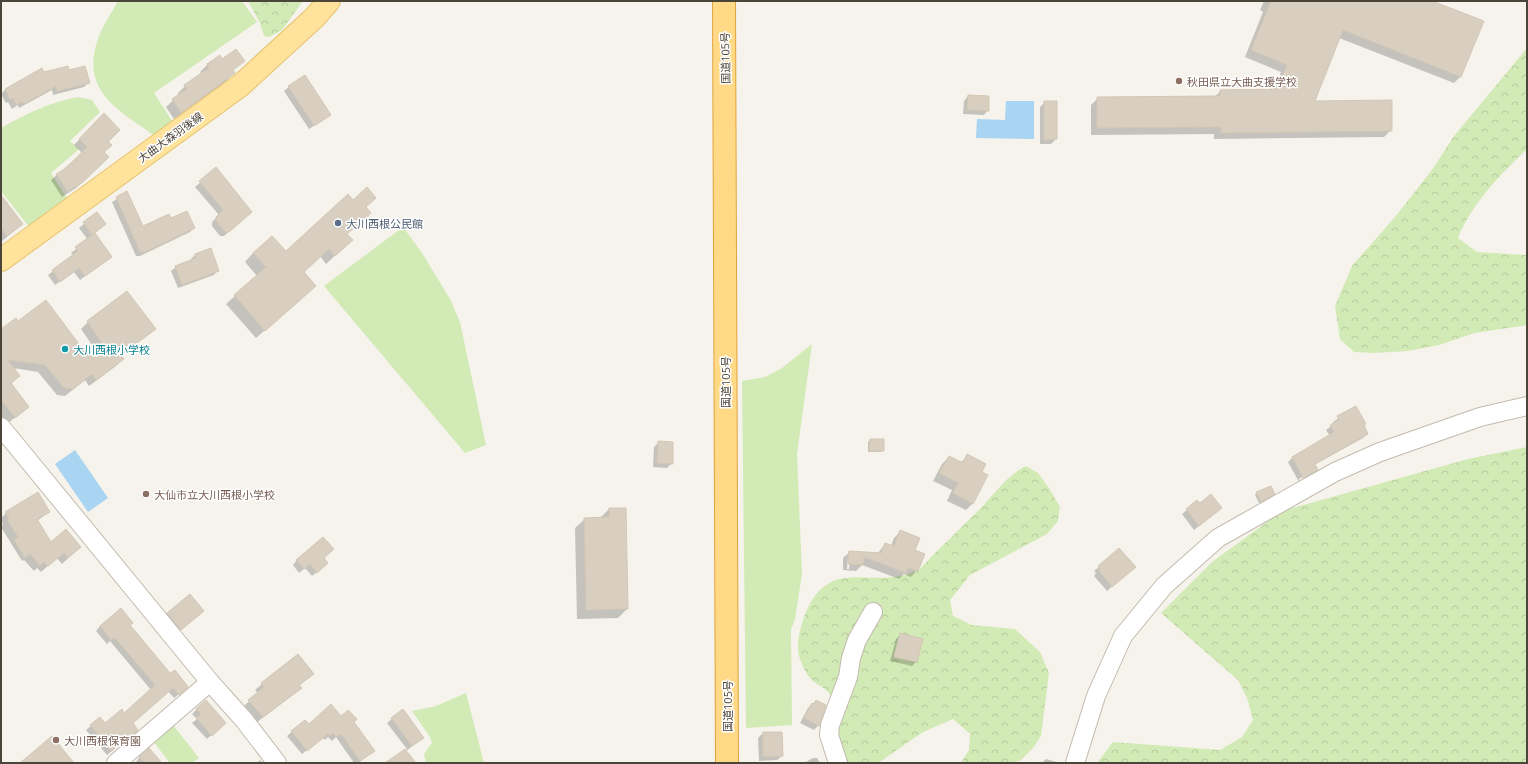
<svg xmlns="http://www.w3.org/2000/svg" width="1528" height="764" font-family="'Open Sans','Noto Sans JP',sans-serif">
  <defs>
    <pattern id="forest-crowns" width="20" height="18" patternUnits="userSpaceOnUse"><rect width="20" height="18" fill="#d2eab5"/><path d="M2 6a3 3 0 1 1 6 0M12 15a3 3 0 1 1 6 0" fill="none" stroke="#b6ca9c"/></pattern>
  </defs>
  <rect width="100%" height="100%" fill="#f6f3ec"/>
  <g fill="#d2eab5">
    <path d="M118,1h124l15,21 -103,71 20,31 -19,12c-35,-25 -74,-44 -58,-94 4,-14 14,-28 21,-41z"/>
    <path d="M78,97l14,3 8,12 -30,29 9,8 -28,24 18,28 -39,27 -29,-37v-63c25,-14 49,-26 77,-31z"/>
    <path d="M403,227l19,26 28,46 10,23 26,123 -21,8 -141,-167z"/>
    <path d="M812,344l-15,110 5,120 -7,45 -4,11 1,95 -46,3 -4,-347 23,-4 17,-9z"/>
    <path d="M466,693l18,70h-58l-2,-9 8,-11 -2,-6 -18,-26 24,-5z"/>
    <path d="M173,725l26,33 -7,5h-22l-17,-22z"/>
  </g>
  <g fill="url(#forest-crowns)">
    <path d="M248,1h55l-21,29 -13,7 -5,-1 -4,-13z"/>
    <path d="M1527,48v101c-27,26 -55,54 -69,89l19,14 50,3v70l-52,8 -36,12 -31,6 -34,2 -20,-1 -14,-13 -5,-33 17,-40 43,-49 37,-47 22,-34z"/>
    <path d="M1527,447v316h-430l16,-21 107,8 22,-13 11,-17 -6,-22 -9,-18 -77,-67 51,-51 70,-51 186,-52z"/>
    <path d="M1026,466l12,7 11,15 11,19 -2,14 -11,13 -77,41 -20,25 3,16 19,9 43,4 25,23 9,21 -8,63 -8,12 -12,12 -10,3h-50l8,-13 1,-16 -17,-15 -30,13 -45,31h-45l-1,-63c-3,-13 -14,-13 -22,-22 -4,-4 -8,-14 -10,-19 -5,-13 0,-29 4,-42 25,-67 71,-23 116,-48 18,-20 38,-38 57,-57 16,-15 28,-36 49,-46z"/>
  </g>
  <g fill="#a9d4f2">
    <path d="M1006,101h28v38l-58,-1 1,-19 28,1z"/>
    <path d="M75,450l33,48 -20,14 -33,-48z"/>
  </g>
  <g fill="#0003" fill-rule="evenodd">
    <path d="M1264,1h165l32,75 -7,7 -115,-45 -25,64 77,28 -7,7 -170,2v-5l-123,1v-30l7,-7 116,-1 7,-6 52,-1 8,-18 -36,-15 18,-45 -3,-2z"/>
    <path d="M219,57l3,3 21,1 -11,10 2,2 -9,9 -51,37 -8,-12 13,-12 -1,-2 7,-7 17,-12 -2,-2 7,-7z"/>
    <path d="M42,70l2,3 24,-2 21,11 -5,5 -31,8 -1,-5 -33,18 -1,-3 -6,4 -4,-7 -2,1 -5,-9 4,-4z"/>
    <path d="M289,87l36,32 -16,10 -25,-38z"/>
    <path d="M968,96l20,14 -4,5 -21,-1 1,-13z"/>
    <path d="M1045,102l11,37 -5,5h-11v-37z"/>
    <path d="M104,114l3,28 -4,10 4,5 -31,31 -14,9 -11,-17 31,-27 -8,-8z"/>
    <path d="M216,169l30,47 -22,20h-4l-8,-10v-4l7,-7 -24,-28z"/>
    <path d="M127,193l15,34 28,-7 24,8 -4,4 -50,24h-4l-24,-54z"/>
    <path d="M1,196l21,28 -21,18z"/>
    <path d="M353,202l12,5 -19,27 -3,14 -17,16 -6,-8 -17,16 3,22 -50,44 -30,-34 31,-28 -12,-14 8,-9 32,-1z"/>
    <path d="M97,213l8,11 -11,9 17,24 -31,23 -6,-8 -19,13 -7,-10 26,-19 -3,-3 17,-13 -9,-12z"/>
    <path d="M210,249l8,21 -4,5 -36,13 -7,-17 5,-4 15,-6v-2l4,-4z"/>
    <path d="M88,322l66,7 -34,27 3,3 -7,7 -27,20 -4,-6 -20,16 -8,-1 -19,-23 -25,-4 6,8 -8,8 17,23 -21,17 -6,-9v-85l17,-7 70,34 8,-6 -15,-22z"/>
    <path d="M1356,407l11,27 -4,4 -49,27 3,4 -4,4v-2l-14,8v3l-11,-20 5,-5 37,-21 -4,-6 8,-6 -1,-2z"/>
    <path d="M870,440l13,10 -2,2h-13v-10z"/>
    <path d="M659,442l13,21 -5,5 -14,-1 1,-20z"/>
    <path d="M968,456l13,16 -8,31 -7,7 -19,-9 5,-11 -19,-9 9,-17 7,-7 11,6z"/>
    <path d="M1257,493l15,3 -13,7 -4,-8z"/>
    <path d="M1199,505l22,3 -27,22 -12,-16 5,-4z"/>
    <path d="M609,509l18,100 -9,9 -41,1 -2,-91 10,-9 15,-1z"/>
    <path d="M49,512l-12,9 14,23 29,3 -18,17 -5,-6 -16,14 -4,-4 -3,3 -10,-11 -2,1 -21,-34 2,-2 -2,-7 5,-5z"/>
    <path d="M900,532l14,19 3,19 -6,7 -7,-3 -5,5 -37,-14 -6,6 -13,-1v-12l7,-6 28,1 7,-9 6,2 3,-8zM848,557h2l-1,12h-2z"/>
    <path d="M323,558l-1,10 -10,8 -7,-8 -6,5 -6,-8 4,-5z"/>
    <path d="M1099,567l31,4 -23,20 -13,-15 2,-3 -2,-2z"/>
    <path d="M203,611l-27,23 -13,-16 4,-5z"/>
    <path d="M129,625l54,66 -9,7 -6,-7 -36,33 1,10 -26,21 -21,-25 5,-4 14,-2 19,-10 27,-24 -41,-49 -3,3 -11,-13 4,-5z"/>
    <path d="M900,635l16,27 -4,4 -22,-5 6,-22z"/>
    <path d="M312,674l-13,12 1,2 -6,6 -38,29 -13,-16 15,-14 -3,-3 7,-6z"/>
    <path d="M816,701l3,24 -5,5 -14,-7 8,-15z"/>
    <path d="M197,709l23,18 -13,12 -15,-16 5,-4 -5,-5z"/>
    <path d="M402,711l21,27 -17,13 8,12h-26l19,-14 -20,-26z"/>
    <path d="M341,717l12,5 20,29 -15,12h-4l-18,-26 -4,4 -4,-4 -3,3 -2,-2 -21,16 -15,-18 18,-15 3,4z"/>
    <path d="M763,733l19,23 -5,4 -18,1 -1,-23z"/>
    <path d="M140,757l21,6h-24l-1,-1z"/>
    <path d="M813,758h4l3,5h-16z"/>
    <path d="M1046,759l14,4h-18z"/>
    <path d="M260,760l3,3h-6z"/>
  </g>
  <g fill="#d8cfc1" stroke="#d3c7b4">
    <path d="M1271,1h161l52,20 -23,56 -118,-47 -28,71 77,-1v31l-171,2v-6l-124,1v-31l123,-1v-6l57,-1 10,-24 -36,-15z"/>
    <path d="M236,49l9,12 -12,9 2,3 -54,40 -9,-14 15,-10 -3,-4 25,-17 -2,-4 13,-9 2,4z"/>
    <path d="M68,66l1,4 16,-4 5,17 -33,8 -1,-5 -32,18 -2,-2 -6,3 -3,-7 -3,2 -5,-11 37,-21 2,4z"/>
    <path d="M305,75l26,40 -17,11 -26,-40z"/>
    <path d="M968,95l21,1v15l-22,-1z"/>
    <path d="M1044,101h13v38l-13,1z"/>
    <path d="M104,113l16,17 -12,12 4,3 -8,7 5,5 -26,25 -15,10 -12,-18 9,-5 22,-22 -8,-8z"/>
    <path d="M216,167l36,45 -23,20h-4l-9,-11v-4l7,-7 -24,-29z"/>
    <path d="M367,187l9,11 -10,9 5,6 -24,21 6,6 -18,16 -6,-7 -25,23 12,14 -51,45 -31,-36 32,-28 -13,-14 19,-17 14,15 62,-57 5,6z"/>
    <path d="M127,191l16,35 26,-12 2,4 16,-7 8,17 -50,24h-5l-24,-55z"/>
    <path d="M1,195l22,29 -16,12 -6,-8z"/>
    <path d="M97,212l9,12 -14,11 -9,-13z"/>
    <path d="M95,233l17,24 -27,19 -6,-8 -19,14 -8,-12 26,-19 -3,-4z"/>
    <path d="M211,248l8,23 -37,14 -7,-19 21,-8 -1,-4z"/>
    <path d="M127,291l29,38 -35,26 3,4 -28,21 -4,-6 -19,15 -9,-1 -19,-23 -37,-5 12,16 -9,7 18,24 -14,11 -14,-18v-71l15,-11 2,3 28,-21 42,56 15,-11 -16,-24z"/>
    <path d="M1356,406l10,18 -2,1 4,9 -53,30 3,6 -15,8 -11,-21 42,-25 -4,-7 9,-5 -2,-4z"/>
    <path d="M870,439h14v12h-15z"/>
    <path d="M658,441l15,1v22l-16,-1z"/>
    <path d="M967,454l19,10 -4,8 6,3 -15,29 -20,-11 5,-10 -19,-10 10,-17 14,7z"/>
    <path d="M1271,486l4,8 -14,8 -5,-10z"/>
    <path d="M38,492l12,20 -13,7 14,23 15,-13 15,18 -13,11 -4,-5 -16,13 -4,-4 -4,4 -10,-12 -5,4 -11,-18 4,-3 -11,-17 2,-2 -4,-6z"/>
    <path d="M1211,494l11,14 -23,18 -13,-17 11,-9 3,3z"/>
    <path d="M609,508h17l2,101 -42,1 -2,-92 25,-1z"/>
    <path d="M900,530l20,8 -5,12 10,4 -7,17 -10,-3 -2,5 -42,-16 -1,8 -15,-1 1,-13 32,2 4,-10 9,3z"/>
    <path d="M323,537l11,12 -10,9 4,5 -11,10 -7,-9 -6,5 -8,-9z"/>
    <path d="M1119,548l17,19 -24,20 -14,-17 2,-1 -2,-3z"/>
    <path d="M190,594l14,17 -23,19 -14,-17z"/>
    <path d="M121,608l12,15 -3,2 40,48 5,-3 13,17 -9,8 -6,-7 -40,35 5,7 -2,2 -25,19 -21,-26 10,-8 5,6 17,-14 2,4 31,-28 -40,-47 -4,2 -11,-14z"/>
    <path d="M900,633l23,6 -6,23 -23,-5z"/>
    <path d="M298,654l16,20 -15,11 3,3 -39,29 -15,-17 16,-13 -3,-4z"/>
    <path d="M206,700l20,23 -14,13 -16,-18 5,-4 -5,-5z"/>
    <path d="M816,700l10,5 -7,21 -15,-8 8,-15 2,1z"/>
    <path d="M331,704l10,12 7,-6 9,9 -3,3 21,29 -15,10 -19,-27 -4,3 -4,-4 -3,3 -2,-2 -21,17 -16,-20 14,-11 4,4z"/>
    <path d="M403,709l21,29 -12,8 -21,-28z"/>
    <path d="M763,732h19l1,24 -20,1z"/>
    <path d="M52,736l22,27h-54z"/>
    <path d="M149,748l13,15h-17l-6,-6z"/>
    <path d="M405,749l11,14h-31z"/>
  </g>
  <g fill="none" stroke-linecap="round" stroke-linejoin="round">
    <defs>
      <g id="minor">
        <path d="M1,427l209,255 34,38 33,43"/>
        <path d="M116,763l94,-81"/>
        <path d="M838,763l-9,-28 1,-10 18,-48 3,-19 6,-18 16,-28"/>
        <path d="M1075,763l21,-67 27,-60 41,-50 54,-48 117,-66 45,-20 100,-35 47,-11"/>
      </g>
      <path id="primary" d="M1,260l240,-175 73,-67 15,-17"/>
      <path id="trunk" d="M724,1l3,762"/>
    </defs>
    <use href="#minor" stroke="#c2bbae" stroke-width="20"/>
    <use href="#primary" stroke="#e6c16a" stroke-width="24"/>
    <use href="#trunk" stroke="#e0a43c" stroke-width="24"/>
    <use href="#minor" stroke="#fff" stroke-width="18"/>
    <use href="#primary" stroke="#ffe39c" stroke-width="22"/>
    <use href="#trunk" stroke="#ffd985" stroke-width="22"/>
  </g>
  <g fill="#8d6e63" stroke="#fff" stroke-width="1.5">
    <circle cx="1179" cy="81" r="4"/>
    <circle cx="146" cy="494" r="4"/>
    <circle cx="56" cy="740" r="4"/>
  </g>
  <circle fill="#5c6f8a" stroke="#fff" stroke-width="1.5" cx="338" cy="223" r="4"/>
  <circle fill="#0f9aa8" stroke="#fff" stroke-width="1.5" cx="65" cy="349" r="4"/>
  <g text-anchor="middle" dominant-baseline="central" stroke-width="3" stroke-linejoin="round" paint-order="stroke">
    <g font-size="11" fill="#4b4439" stroke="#fff">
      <text transform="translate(725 58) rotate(-91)">国道105号</text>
      <text transform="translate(170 137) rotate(-36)">大曲大森羽後線</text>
      <text transform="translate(725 382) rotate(-90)">国道105号</text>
      <text transform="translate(727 706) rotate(-90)">国道105号</text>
    </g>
    <g font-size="11" fill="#785e54" stroke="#fff" text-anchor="start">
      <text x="1187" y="81">秋田県立大曲支援学校</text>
      <text x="154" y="494">大仙市立大川西根小学校</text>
      <text x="64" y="740">大川西根保育園</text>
    </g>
    <g font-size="11" fill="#4e5e75" stroke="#fff" text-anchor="start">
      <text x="346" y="223">大川西根公民館</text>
    </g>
    <g font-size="11" fill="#0d838f" stroke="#fff" text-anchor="start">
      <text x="73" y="349">大川西根小学校</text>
    </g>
  </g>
  <rect width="1528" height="764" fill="none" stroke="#4b4439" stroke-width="4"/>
</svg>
